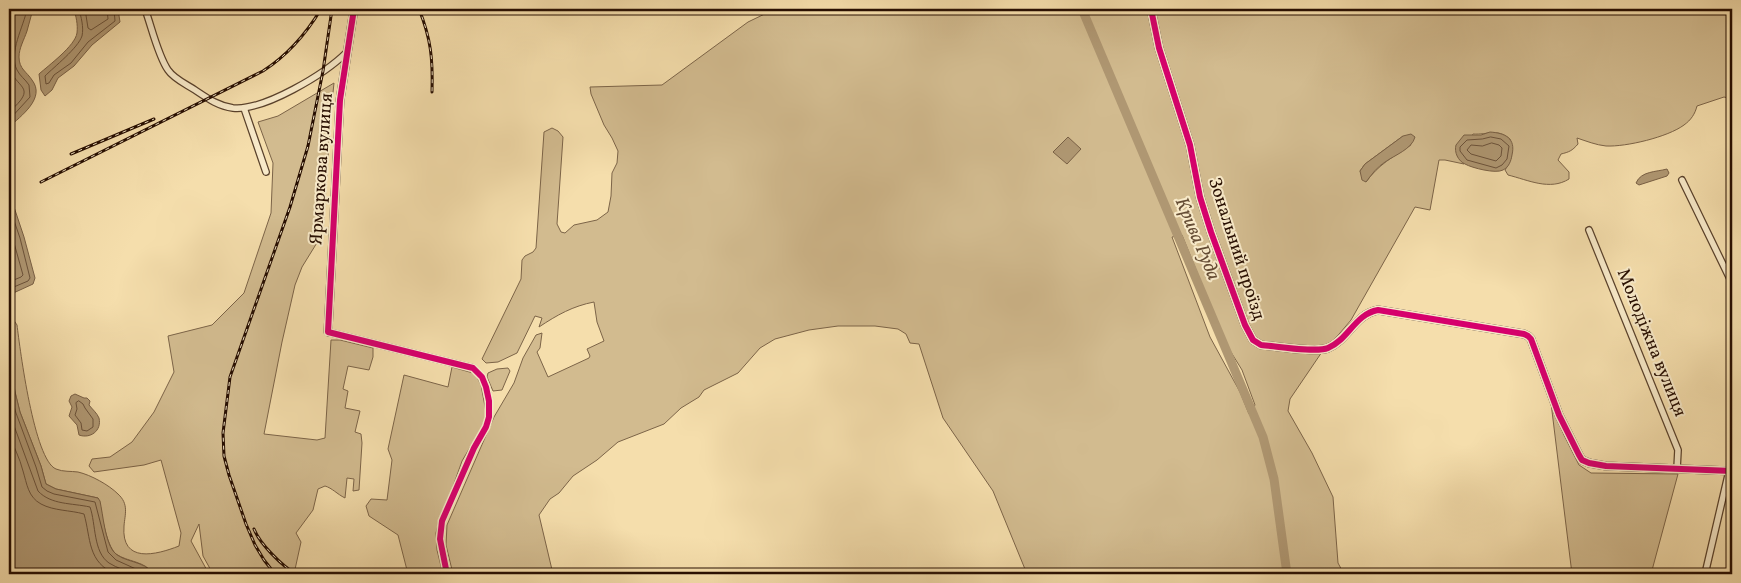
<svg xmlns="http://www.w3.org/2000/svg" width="1741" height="583" font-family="Vollkorn,serif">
  <rect width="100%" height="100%" fill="#f5deac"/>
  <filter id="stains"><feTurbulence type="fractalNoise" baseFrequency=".004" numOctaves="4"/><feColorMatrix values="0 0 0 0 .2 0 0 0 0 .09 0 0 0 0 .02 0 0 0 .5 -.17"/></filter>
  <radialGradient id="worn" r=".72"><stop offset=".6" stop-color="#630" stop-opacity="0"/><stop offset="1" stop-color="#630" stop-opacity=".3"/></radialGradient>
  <g fill="#d2bb8f" stroke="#7c6448" fill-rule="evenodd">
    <path d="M775,9h957v90l-8,-2 -27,9c-2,8 -6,14 -13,19 -16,12 -58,22 -78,21 -10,-1 -20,-5 -29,-8l1,6c-6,7 -9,8 -17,10l-3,6 11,12v7c-19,12 -41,1 -61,-4l-3,-5c8,-11 7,-17 5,-31 -13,-11 -22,-4 -37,-5l-15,22 6,8 -19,-4h-6l-9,50 -15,-3 -64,113 -17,20 -8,6 -36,53 -2,12 24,42 21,44 5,66 6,11h-317l-34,-83 -50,-73 -24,-74 -9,-1 -4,-9 -8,-5 -23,-3h-37l-29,4 -34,9 -15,9 -22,25 -34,17 -5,7 -18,11 -17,16 -46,18 -21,18 -24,16 -14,17 -9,6 -11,16 14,59h-100l-7,-29 1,-20 47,-108 20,-34 9,-25 13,-23 6,-2 -2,15 -3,4 11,25 41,-19 1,-2 -3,-7 17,-8 -7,-19 -3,-20c-21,4 -37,13 -55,25l3,-9 -7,-2 -18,37 -19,9 -12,1 -4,-4 39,-80 1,-19 3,-4 8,-4 3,-4 8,-116 8,-4 6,3 5,6 -6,87 4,8 4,1 9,-8 23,-5 11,-8 3,-16 1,-23 5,-10 1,-12 -6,-13 -8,-13 -13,-31 -1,-7 72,-2 86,-63zM1403,136l8,9c-17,11 -33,20 -45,37l-6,-11 5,-7zM1182,235l44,109 16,26 13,35 -6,9 -9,-22 -30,-55 -38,-100z"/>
    <path d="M334,83l-3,29 -8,121 -21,34 -7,18 -13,57 -18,92 53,6 8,-2 6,-98h9l33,8v9l-4,13 -21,-4 -5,23 5,2 -3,17 15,3 -5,21 6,2 1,9 -3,47 -6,1 1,-12 -7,-1 -2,20c-8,-4 -13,-10 -20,-12l-7,3 -5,21 -17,23 5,9 -7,32h-81l-10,-18 -4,-32 -8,17 18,33h-56c-7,-13 -26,-12 -37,-20 -10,-8 -15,-44 -18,-56l-42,-9 -10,-5 -5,-18 -21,-54 -5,-20 -6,-36v-36l4,-1 4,6c3,24 17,135 39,144 7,3 15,2 22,3 13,3 31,13 40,22 11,10 7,20 6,32 -3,38 32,29 55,20l2,-13 -20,-73 -17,5 -50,7 -5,-6 3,-7 18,-2 22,-15 22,-30 20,-40 -6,-36 44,-11 32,-32 27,-80 2,-50 -15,-41 20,-6z"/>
    <path d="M452,367l21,6 4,4 4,8 5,27 -1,10 -23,39 -11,31 -11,25 -4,16 1,17 6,24h-11l-1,-3 -5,1 -4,-3 -9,5h-5l-10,-39 -29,-19 -3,-10 5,-7 16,1 5,-40 -4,-11 16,-74 44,12z"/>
    <path d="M508,368l2,3 -8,19 -9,1 -6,-14 1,-4 9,-4z"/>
    <path d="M1551,403l13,32 15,30 12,8 87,1 -27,100h-79z"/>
  </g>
  <g fill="#af9772" stroke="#796045">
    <path d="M9,9h24c-2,7 -4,15 -6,22 -3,9 -8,17 -8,26 0,12 8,15 13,23 14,18 -11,36 -23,47z"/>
    <path d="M74,9h44l2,13 -28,23 -18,21 -16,12 -6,12 -7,6 -4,-6 -2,-16c10,-9 36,-28 38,-41 1,-9 -1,-16 -3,-24z"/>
    <path d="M1490,132c15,1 26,6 22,23 -1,6 -3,12 -9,15 -7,4 -31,-2 -38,-6 -7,-3 -11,-12 -9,-19l8,-10h17z"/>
    <path d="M1411,134l4,3c-3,12 -20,18 -30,25 -8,5 -13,12 -19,20l-4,-2 -2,-9 5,-7 38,-28z"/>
    <path d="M1068,137l13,12 -14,15 -14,-12z"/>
    <path d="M1667,169l2,4 -2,3 -28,9 -3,-2c5,-12 20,-11 31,-14z"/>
    <path d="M9,192l15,45 11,41 -2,6 -24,11z"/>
    <path d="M9,356l6,36 5,20 21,54 5,18 10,5 42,9 2,3c3,14 5,39 13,50 9,12 32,9 40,23h-144z"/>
    <path d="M75,394l9,4h3l3,3 -1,4c3,4 8,8 10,13 3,13 -9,21 -20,17l-2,-10 -8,-9 3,-9 -3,-6 2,-5z"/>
  </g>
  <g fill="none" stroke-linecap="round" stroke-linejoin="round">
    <g stroke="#6b523a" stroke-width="1">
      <path d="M79,9c2,8 5,18 3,27 -4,12 -28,31 -37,40l1,8 3,-1 5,-8 17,-12 17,-21 27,-21 -1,-12"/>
      <path d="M85,9l3,19 3,2 17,-11 -1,-10"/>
      <path d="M9,66c6,24 31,19 0,46"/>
      <path d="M9,120l21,-23 -1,-12c-4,-6 -9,-9 -12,-15 -9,-17 7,-44 10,-61"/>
      <path d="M1491,137l10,2 8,7 -2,13 -5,6 -6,3 -29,-8 -7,-9v-4l7,-7 15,-1z"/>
      <path d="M1492,143l7,2 3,3 -1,8 -5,5 -25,-7 -4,-4 4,-5 11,1z"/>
      <path d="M9,206l11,32 10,40 -2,3 -19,8"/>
      <path d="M9,225l14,50 -2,2 -12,5"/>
      <path d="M9,389l7,24 20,54 6,20 5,4 7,3 41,8 13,50 8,8 31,14"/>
      <path d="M79,401l4,3 2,4 8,11v8l-6,4 -5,-1 -1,-7 -6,-8 2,-6 -1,-6z"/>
      <path d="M9,412l29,79c13,14 34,12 52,16 6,17 3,45 19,56 8,5 18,8 26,11"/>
      <path d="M9,434c4,12 11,24 14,37 4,13 5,26 18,33 13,7 29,6 43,10 7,24 3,49 32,60"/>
    </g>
    <path stroke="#af9772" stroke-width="9" d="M1082,9l181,428 11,42 13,95"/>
    <defs>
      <g id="street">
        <path d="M145,9c6,16 13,47 23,61 6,9 18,14 27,20 12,8 23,16 38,18 31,3 92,-34 114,-56"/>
        <path d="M244,108l22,64"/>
        <path d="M1682,180l50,103"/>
        <path d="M1589,230l89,220 -1,19"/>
        <path d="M328,332l145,36 9,9 4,10 3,14v16l-3,10 -12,21 -32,73 -2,18 7,35"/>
        <path d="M1705,574l24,-103"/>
      </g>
      <g id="secondary">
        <path d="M1151,9l8,39 31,97 10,52 11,35 34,93 8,15 8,5c15,1 55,8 67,3 20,-8 27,-34 50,-38l146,24 4,2 3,3 28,76 20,40 3,5 7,3 17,3 126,5"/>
        <path d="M328,332l12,-232 14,-91"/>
      </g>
    </defs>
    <use href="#street" stroke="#5a422c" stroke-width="8"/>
    <use href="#secondary" stroke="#270e01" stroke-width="9"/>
    <use href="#street" stroke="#f8eac9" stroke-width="5.5"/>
    <use href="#secondary" stroke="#f8eac9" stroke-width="8"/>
    <defs>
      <g id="rail">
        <path d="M419,9c12,30 14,50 13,83"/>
        <path d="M71,154l83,-35"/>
        <path d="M41,182l222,-111c25,-16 43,-37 58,-62"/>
        <path d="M254,529c6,15 28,37 42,45"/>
        <path d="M275,574l-11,-14 -9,-15 -9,-21 -17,-49 -5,-19 -1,-23 7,-56 60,-170 18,-61 15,-75 9,-62"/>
      </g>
    </defs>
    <use href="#rail" stroke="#270e01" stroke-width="3"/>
    <use href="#rail" stroke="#f8eac9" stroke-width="1" stroke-dasharray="4" stroke-linecap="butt"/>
    <defs>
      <g id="cycleway">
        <path d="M354,9l-14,91 -12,232 145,36 9,9 4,10 3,14v16l-3,10 -12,21 -32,73 -2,18 7,35"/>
        <path d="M1151,9l8,39 31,97 10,52 11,35 34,93 8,15 8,5c15,1 55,8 67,3 20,-8 27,-34 50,-38l146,24 4,2 3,3 28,76 20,40 3,5 7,3 17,3 126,5"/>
      </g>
    </defs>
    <use href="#cycleway" stroke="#f8eac9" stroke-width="9"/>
    <use href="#cycleway" stroke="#d6006c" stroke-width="6"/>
  </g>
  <g text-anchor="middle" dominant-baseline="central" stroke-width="4" stroke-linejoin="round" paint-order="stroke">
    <g font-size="18" fill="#270e01" stroke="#f8eac9">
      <text transform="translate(322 169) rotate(-86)">Ярмаркова вулиця</text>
      <text transform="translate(1236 249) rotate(72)">Зональний проїзд</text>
      <text transform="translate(1651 343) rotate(68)">Молодіжна вулиця</text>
    </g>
    <g font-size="19" font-style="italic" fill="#644c34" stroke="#f8eac9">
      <text transform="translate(1197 239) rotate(67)">Крива Руда</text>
    </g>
  </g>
  <rect width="1741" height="583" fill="none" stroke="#f5deac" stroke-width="30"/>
  <rect x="10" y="10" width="1721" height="563" fill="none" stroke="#270e01" stroke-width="2.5"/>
  <rect x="15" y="15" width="1711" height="553" fill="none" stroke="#270e01"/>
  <rect width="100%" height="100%" filter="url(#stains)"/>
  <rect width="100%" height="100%" fill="url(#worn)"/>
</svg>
